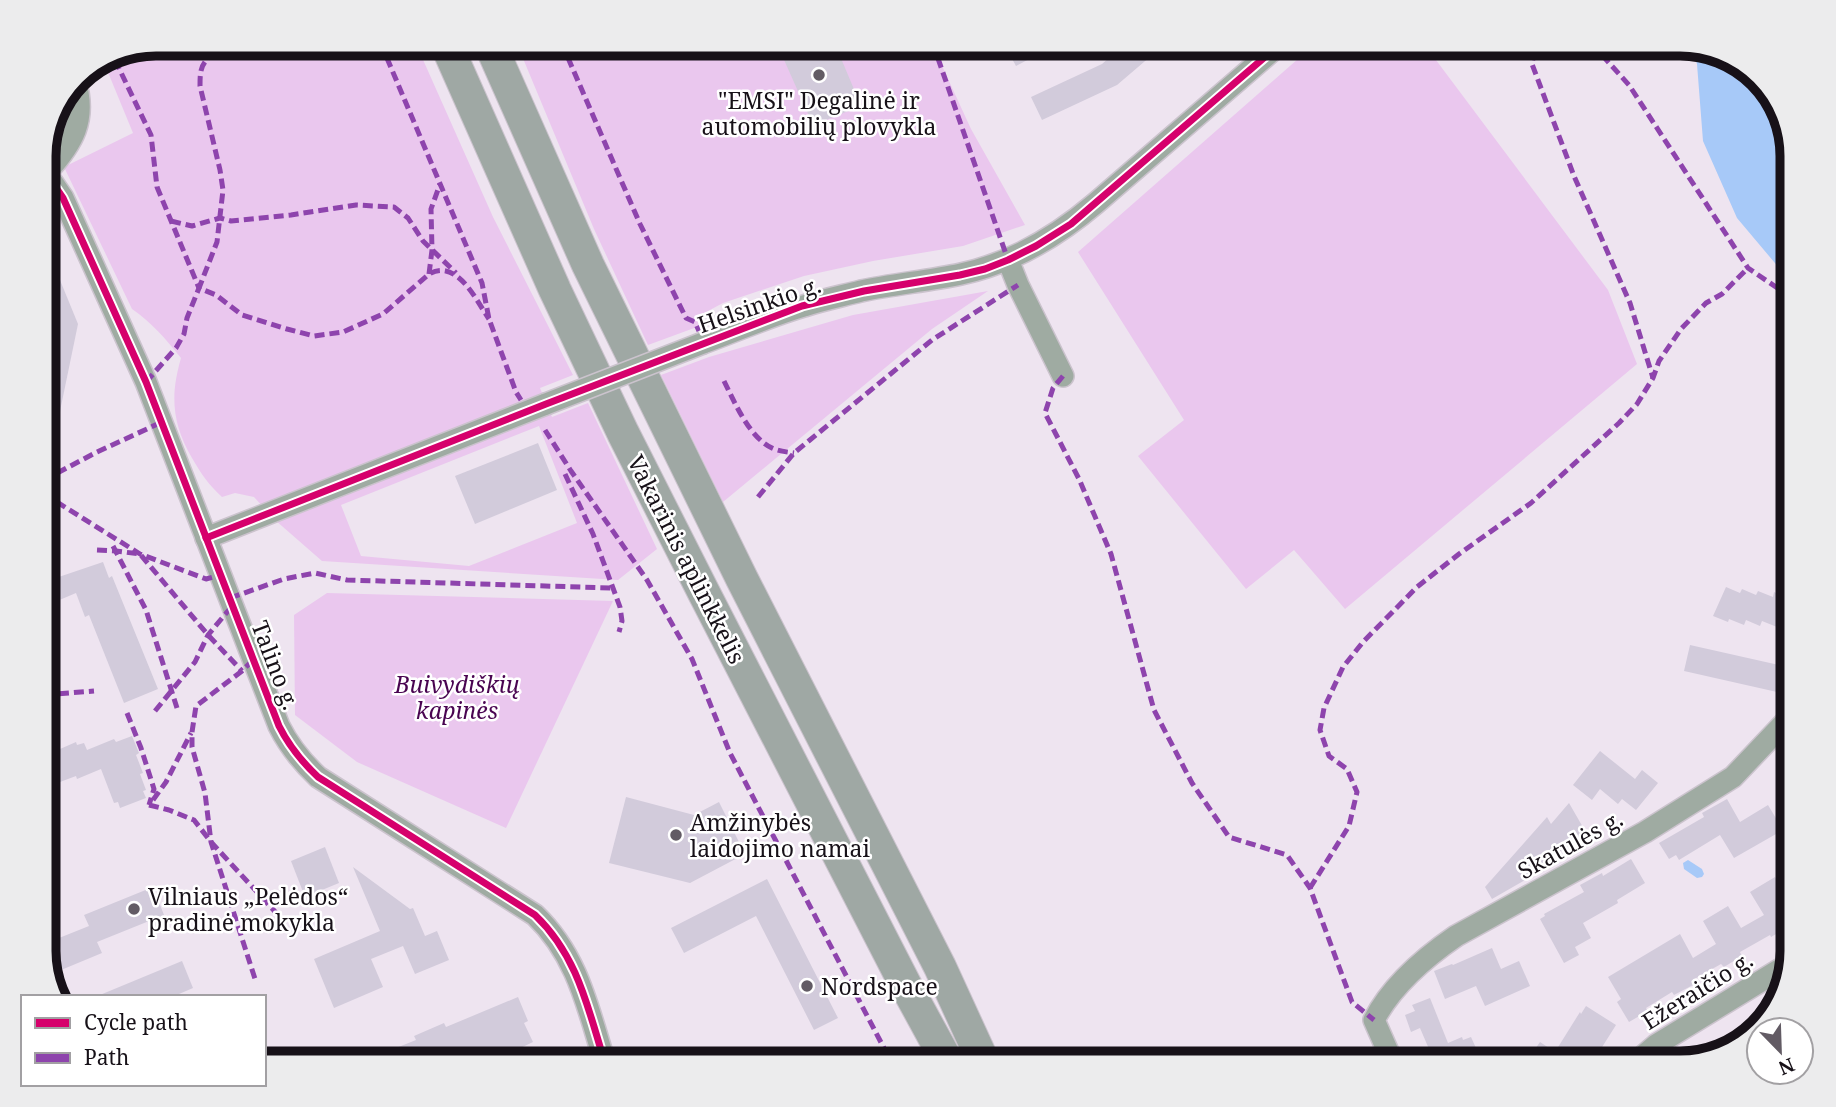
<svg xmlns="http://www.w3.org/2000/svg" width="1836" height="1107" font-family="'Noto Serif',serif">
  <rect width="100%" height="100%" fill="#eee4f0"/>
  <g fill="#eac7ee" fill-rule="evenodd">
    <path d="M156,44h260l77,173 80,158 -33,13 12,29 36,-14 69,146 -39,31 -296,-19 -47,-41 -21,-23 -19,-4 -13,4c-14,-13 -20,-22 -30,-39 -20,-35 -22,-62 -11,-100 -15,-19 -30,-36 -49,-49l-68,-142 69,-34 -28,-68zM539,426l38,97 -108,43 -108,-10 -20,-51z"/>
    <path d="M517,44h415l39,85 54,96 -62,21 -90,15 -69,15 -81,27 -15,8 -11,16 -49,18 -54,-116z"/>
    <path d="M1315,44h109l184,246 29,74 -292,245 -51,-59 -48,39 -108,-133 46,-36 -106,-168z"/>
    <path d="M988,291l-56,38 -209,173 -62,-127 48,-18 144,-42z"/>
    <path d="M327,593l286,8 -107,227 -149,-66 -62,-47 -1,-100z"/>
  </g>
  <g fill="#a7c9f8">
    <path d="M1691,47l46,12 40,40 15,50v130l-7,-4 -48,-57 -34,-77 -6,-77z"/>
    <path d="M1688,860l14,9 2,5 -2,3 -5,1 -13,-9 -1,-6z"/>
  </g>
  <g fill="#d2cbdb">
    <path d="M777,44h58l26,62 -48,19z"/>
    <path d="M1004,44h23l6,13 -17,9z"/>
    <path d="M1125,44h40l-48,41 -75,35 -11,-23 71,-33z"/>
    <path d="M44,241l34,83 -19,92 -15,6z"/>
    <path d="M538,443l19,47 -82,34 -20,-48z"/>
    <path d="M103,562l6,16 3,-2 46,113 -34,14 -35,-88 -4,2 -9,-24 -26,11 -1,-3 -5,1v-20z"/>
    <path d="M1726,587l14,6 2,-4 14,6 2,-4 15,6 1,-5 15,7 -12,28 -15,-6 -2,5 -14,-6 -2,5 -15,-6 -1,3 -15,-6z"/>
    <path d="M1690,645l93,21 -6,26 -93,-21z"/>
    <path d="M132,736l7,17 -3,2 7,18 -3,1 6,16 -3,1 3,7 -26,10 -2,-6 -4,1 -13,-34 -24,10 -1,-3 -32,12v-36l14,-6 2,3 16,-7 1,3 7,-2 3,7 27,-11 2,3z"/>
    <path d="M1600,751l35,28 7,-9 16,13 -22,27 -14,-11 -4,5 -18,-15 -8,11 -19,-15z"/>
    <path d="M626,797l68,18 25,-13 26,52 -55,29 -81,-20z"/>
    <path d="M1727,799l13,23 28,-17 15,25 -49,28 -14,-23 -41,25 -3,-5 -7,4 -10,-16 45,-26 -2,-4z"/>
    <path d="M1569,803l19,33 -44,25 4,6 -56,32 -7,-12 62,-70 4,7z"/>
    <path d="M325,847l14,36 -34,14 -14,-36z"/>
    <path d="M1631,859l14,24 -28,17 1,3 -35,20 8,15 -16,9 4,8 -15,8 -24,-44 5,-3 -1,-2 40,-22 -4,-7 22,-12 1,3z"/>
    <path d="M353,867l57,42 3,-1 12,28 12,-5 12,29 -34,14 -12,-28 -32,13 12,28 -49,21 -20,-49 66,-28z"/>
    <path d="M1775,877l17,30v18l-21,12 -1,-2 -30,17 2,4 -18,11 -3,-3 -30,17 2,4 -19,10 -2,-3 -26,16 2,3 -19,11 -12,-20 4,-3 -13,-22 72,-43 13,24 23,-14 -13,-23 25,-15 13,22 23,-13 -14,-23z"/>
    <path d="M767,879l71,139 -24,12 -58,-114 -72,37 -13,-25z"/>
    <path d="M153,887l11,28 -67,27 5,11 -53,22 -5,-17v-14l45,-18 -5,-11z"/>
    <path d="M1492,948l9,21 18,-8 11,25 -45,20 -9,-20 -31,13 -11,-28 18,-7 1,1z"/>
    <path d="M182,961l11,27 -21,9h-77z"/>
    <path d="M518,997l10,24 -4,2 9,19 -44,21h-87l-6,-15 20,-8 -2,-4 30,-13 2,4z"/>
    <path d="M1430,998l18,45 14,-6 1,3 8,-3 9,20 -5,2 2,4h-42l-15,-35 -9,4 -6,-17 10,-4 -3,-6z"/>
    <path d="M1586,1006l30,19 -24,38h-32l-9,-6 2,-3 -6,9h-4l-12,-8 9,-13 15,10 25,-40 1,2z"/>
  </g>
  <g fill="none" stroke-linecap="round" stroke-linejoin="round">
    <defs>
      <g id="minor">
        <path d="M44,170l19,28 83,184 133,344c10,20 22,35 39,51l217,138c43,41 53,94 70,148"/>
        <path d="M47,172c26,-29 40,-52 28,-92"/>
        <path d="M1008,260l10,25 45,91"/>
        <path d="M703,343c33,-12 67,-27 101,-37 18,-6 38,-10 57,-15 33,-7 67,-10 100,-17 52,-11 95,-37 135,-71l184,-159"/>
        <path d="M206,538l340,-134"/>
        <path d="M1393,1063l-19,-43c18,-35 50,-62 82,-84l189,-104 88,-55 58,-61 1,-3"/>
        <path d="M1638,1063l4,-6 14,-12 123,-75 9,-3"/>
      </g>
      <g id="highway">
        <path d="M446,44l109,246 68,143 81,160 202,393 42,77"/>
        <path d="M490,44l98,221 154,314 198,388 44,96"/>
      </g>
    </defs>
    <use href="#minor" stroke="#cbc3cd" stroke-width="24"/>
    <use href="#highway" stroke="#cbc3cd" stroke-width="34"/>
    <use href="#minor" stroke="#9faba2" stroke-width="21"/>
    <use href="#highway" stroke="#9fa8a4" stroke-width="32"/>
    <defs>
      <path id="minor-bridge" d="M546,404l157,-61"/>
    </defs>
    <use href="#minor-bridge" stroke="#cbc3cd" stroke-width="24" stroke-linecap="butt"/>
    <use href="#minor-bridge" stroke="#9faba2" stroke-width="21"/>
    <g stroke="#8e44ad" stroke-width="5" stroke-dasharray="10 5" stroke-linecap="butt">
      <path d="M381,44l101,239 7,36 27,73 5,8"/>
      <path d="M562,44l78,180 46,94 9,4 4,9"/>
      <path d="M933,44l75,216"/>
      <path d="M1592,44l-49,1 -8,3 -3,16 42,112 56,127 23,75"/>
      <path d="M1592,44l37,41 119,183 44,30"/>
      <path d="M216,52c-15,11 -16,16 -16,34l20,84 3,20 -6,52 -18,46 17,7 26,20 45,14 27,7 29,-4 40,-18 46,-40c28,-16 47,26 60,45"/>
      <path d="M115,60l36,75 6,52 42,101 -12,30 -3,16 -8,14 -30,34"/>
      <path d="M171,221l21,5 28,-8 11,3 60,-6 65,-10 38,2 14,11 15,23 33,32"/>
      <path d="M429,274l3,-24 -1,-41 9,-25"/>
      <path d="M1063,376l-10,12 -8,25 34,66 32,75 43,156 38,73 37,54 58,18 23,33 42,114 22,18"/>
      <path d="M724,381c11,22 25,56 48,67 6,3 15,4 22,5"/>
      <path d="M545,430l26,41 76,109 45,79 38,94 156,299 -1,11"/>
      <path d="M565,474l28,60 27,73 2,14 -3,11"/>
      <path d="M44,480l53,-28 65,-30"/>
      <path d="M44,494l96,60 66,25 14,-4"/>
      <path d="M758,497l36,-44 138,-113 86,-55"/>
      <path d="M113,546l33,64 31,98"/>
      <path d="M97,550l19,1 24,3 68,81 34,36"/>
      <path d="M230,598l54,-19 31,-6 32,7 265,8"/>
      <path d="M253,660l-11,11 -46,35 -4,26v15l13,46 6,49 45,140"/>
      <path d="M44,695l50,-4"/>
      <path d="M155,711l40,-49 13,-27 25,-30"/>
      <path d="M127,713l14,35 13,41 -5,16"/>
      <path d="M153,800l13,-18 25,-49"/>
      <path d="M149,805l20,5 25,10 17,22 69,75"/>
      <path d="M1310,888l39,-62 8,-34 -10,-23 -18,-13 -9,-26 4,-22 19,-41 20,-25 54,-55 42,-33 72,-51 88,-80 18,-19 16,-26 6,-17 22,-32 25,-26 16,-9 26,-26"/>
    </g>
    <defs>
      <g id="cycleway">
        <path d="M44,170l19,28 83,184 133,344c10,20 22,35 39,51l217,138c43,41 53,94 70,148"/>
        <path d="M206,538l340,-134 256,-98 62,-15 96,-16 25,-6 23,-9 28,-14 35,-22 209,-180"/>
      </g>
    </defs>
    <use href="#cycleway" stroke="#fff" stroke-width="11"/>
    <use href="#cycleway" stroke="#d6006c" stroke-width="7"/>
  </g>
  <g fill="#625b64" stroke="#fff" stroke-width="2.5">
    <circle cx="819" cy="75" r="7"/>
    <circle cx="676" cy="835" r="7"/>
    <circle cx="134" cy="909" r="7"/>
    <circle cx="807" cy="986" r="7"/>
  </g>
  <g text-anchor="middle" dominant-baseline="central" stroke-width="5" stroke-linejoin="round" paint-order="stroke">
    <g font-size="23" fill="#171118" stroke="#fff" text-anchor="start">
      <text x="819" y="100" text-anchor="middle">"EMSI" Degalinė ir<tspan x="819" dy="26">automobilių plovykla</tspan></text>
      <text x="690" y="822">Amžinybės<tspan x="690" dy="26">laidojimo namai</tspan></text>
      <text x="148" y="896">Vilniaus „Pelėdos“<tspan x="148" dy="26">pradinė mokykla</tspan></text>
      <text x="821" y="986">Nordspace</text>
    </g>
    <g font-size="23" fill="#171118" stroke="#fff">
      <text transform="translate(759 304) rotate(-19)">Helsinkio g.</text>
      <text transform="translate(687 559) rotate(63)">Vakarinis aplinkkelis</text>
      <text transform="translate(276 665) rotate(69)">Talino g.</text>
      <text transform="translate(1570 844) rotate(-29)">Skatulės g.</text>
      <text transform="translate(1697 990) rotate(-32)">Ežeraičio g.</text>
    </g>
    <g font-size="23" font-style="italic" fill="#490451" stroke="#fff">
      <text x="457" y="684">Buivydiškių<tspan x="457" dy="26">kapinės</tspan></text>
    </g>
  </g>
  <path d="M0 0H1836V1107H0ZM156 56H1680A100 100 0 0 1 1780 156V951A100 100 0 0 1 1680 1051H156A100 100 0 0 1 56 951V156A100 100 0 0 1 156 56Z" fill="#ececed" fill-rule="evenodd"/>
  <path fill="none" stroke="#171118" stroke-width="9" d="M156 56H1680A100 100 0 0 1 1780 156V951A100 100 0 0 1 1680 1051H156A100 100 0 0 1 56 951V156A100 100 0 0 1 156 56Z"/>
  <rect x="21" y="995" width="245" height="91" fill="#ffffff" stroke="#a2a0a3" stroke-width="2"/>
  <rect x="35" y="1018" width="35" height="10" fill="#d6006c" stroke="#a2a0a3" stroke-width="2"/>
  <text x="84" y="1030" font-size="21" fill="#171118">Cycle path</text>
  <rect x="35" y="1053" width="35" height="10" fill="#8e44ad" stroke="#a2a0a3" stroke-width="2"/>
  <text x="84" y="1065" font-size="21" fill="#171118">Path</text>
  <g transform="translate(1780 1051) rotate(157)"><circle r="33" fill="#ffffff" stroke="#a2a0a3" stroke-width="2"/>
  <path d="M0-5L12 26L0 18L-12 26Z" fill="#625b64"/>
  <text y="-10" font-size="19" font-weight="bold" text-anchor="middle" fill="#171118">N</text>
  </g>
</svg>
